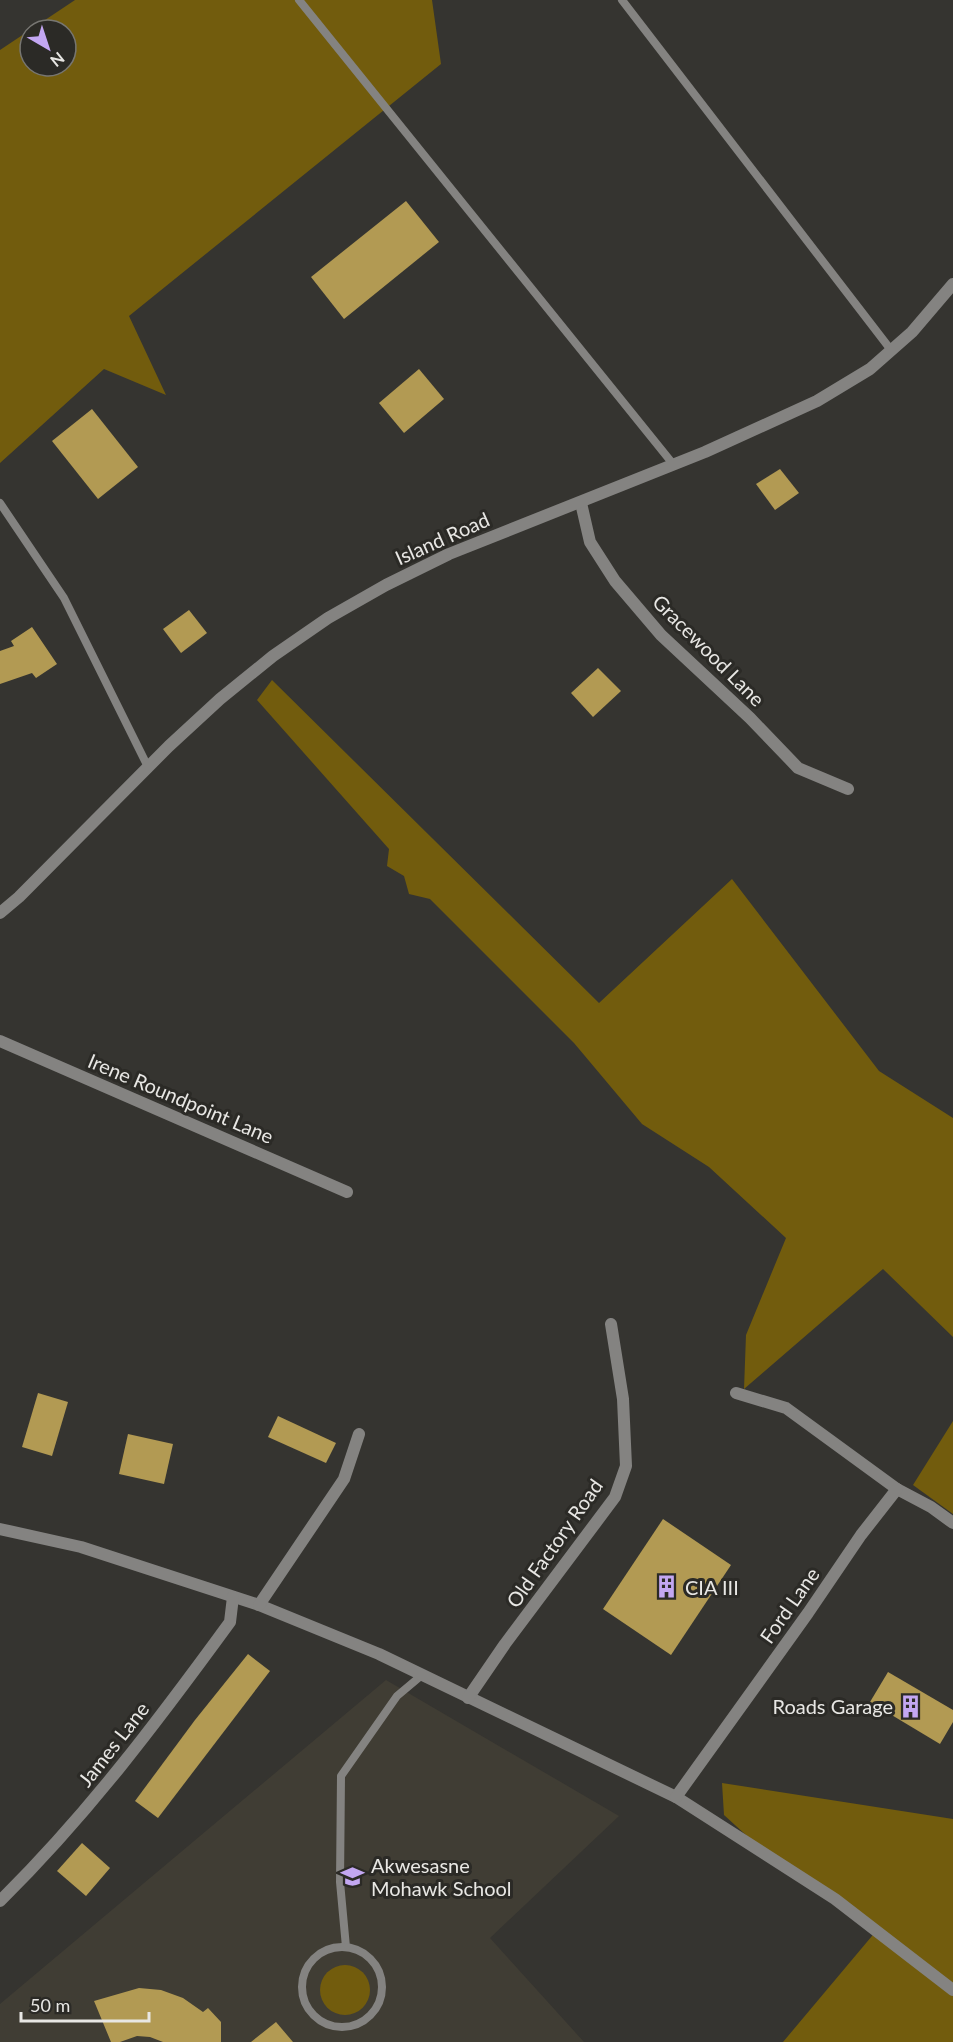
<svg xmlns="http://www.w3.org/2000/svg" width="953" height="2042" font-family="Lato,sans-serif">
  <rect width="100%" height="100%" fill="#353430"/>
  <path fill="#403d34" d="M386,1680l233,136 -129,122 94,104h-584v-38z"/>
  <g fill="#725c0d" fill-rule="evenodd">
    <path d="M75,0h357l9,64 -312,252 37,79 -62,-26 -104,94v-413zM30,30h36v36h-36z"/>
    <path d="M272,680l327,323 133,-124 147,192 74,47v219l-70,-68 -139,120 2,-54 40,-97 -77,-71 -67,-43 -68,-81 -144,-144 -21,-5 -5,-18 -17,-10 2,-17 -132,-149z"/>
    <path d="M953,1421v93l-40,-29z"/>
    <path d="M722,1783l231,36v223h-170l94,-112 -108,-74 -45,-41z"/>
    <circle cx="345" cy="1990" r="25"/>
  </g>
  <g fill="#b29a53">
    <path d="M406,201l33,41 -95,77 -33,-42z"/>
    <path d="M419,369l25,30 -40,34 -25,-30z"/>
    <path d="M92,409l46,58 -40,32 -46,-58z"/>
    <path d="M780,469l19,24 -24,17 -19,-26z"/>
    <path d="M189,610l18,23 -26,20 -18,-24z"/>
    <path d="M32,627l25,37 -21,14 -4,-5 -32,11v-33l14,-5 -3,-5z"/>
    <path d="M598,668l23,23 -28,26 -22,-24z"/>
    <path d="M38,1393l30,9 -16,54 -30,-9z"/>
    <path d="M278,1416l58,27 -10,20 -58,-26z"/>
    <path d="M128,1434l45,10 -9,40 -45,-10z"/>
    <path d="M663,1519l68,46 -60,90 -68,-46z"/>
    <path d="M248,1654l22,17 -112,147 -23,-17 60,-81z"/>
    <path d="M888,1672l65,38v12l-13,22 -70,-42z"/>
    <path d="M82,1843l28,25 -24,28 -29,-25z"/>
    <path d="M139,1988l22,2 22,8 20,14 5,-4 13,14v20h-58l-13,-5 -13,-1 -17,6h-9l-17,-41z"/>
    <path d="M276,2022l17,20h-42z"/>
  </g>
  <g fill="none" stroke-linecap="round" stroke-linejoin="round">
    <g stroke="#848381" stroke-width="8">
      <path d="M299,0l374,464"/>
      <path d="M622,0l269,350"/>
      <path d="M0,503l64,95 84,169"/>
      <path d="M346,1947l-6,-65 1,-106 56,-80 25,-21"/>
      <circle cx="342" cy="1987" r="40"/>
    </g>
    <g stroke="#848381" stroke-width="12">
      <path d="M581,503l9,39 25,39 46,54 89,83 48,50 50,21"/>
      <path d="M0,1041l347,151"/>
      <path d="M736,1393l50,15 111,81 34,18 22,16"/>
      <path d="M0,1529l81,18 178,58 120,49 297,143 159,102 118,91"/>
      <path d="M259,1605l85,-126 15,-45"/>
      <path d="M468,1698l37,-54 110,-147 11,-31 -3,-67 -12,-75"/>
      <path d="M676,1797l132,-184 53,-78 36,-46"/>
      <path d="M0,1901c88,-87 157,-179 230,-279l3,-25"/>
    </g>
    <path stroke="#848381" stroke-width="12" d="M0,913l19,-16 150,-151 51,-47 53,-43 55,-38 58,-33 63,-31 256,-102 112,-51 53,-32 42,-37 41,-48"/>
  </g>
  <defs>
    <symbol id="building-bare" viewBox="-9 -9 18 18"><path d="M-4-6H4V6H1V3H-1V6H-4ZM-2.5-4.3h1.7v1.8h-1.7ZM.8-4.3h1.7v1.8H.8ZM-2.5-1h1.7V.8h-1.7ZM.8-1h1.7V.8H.8Z" fill="#c3a7f2" stroke="#2b2a26" stroke-width="2.5" paint-order="stroke"/></symbol>
    <symbol id="school-bare" viewBox="-9 -9 18 18"><path d="M0-5L7-2L0 1L-7-2ZM-4 1L0 2.5L4 1V4Q0 6-4 4Z" fill="#c3a7f2" stroke="#2b2a26" stroke-width="2.5" paint-order="stroke"/></symbol>
  </defs>
  <g fill-rule="evenodd">
    <use href="#building-bare" x="650" y="1570" width="33" height="33"/>
    <use href="#building-bare" x="894" y="1690" width="33" height="33"/>
    <use href="#school-bare" x="336" y="1860" width="33" height="33"/>
  </g>
  <g text-anchor="middle" dominant-baseline="central" stroke-width="6" stroke-linejoin="round" paint-order="stroke">
    <g font-size="20" fill="#e8e7e4" stroke="#2b2a26">
      <text transform="translate(442 538) rotate(-24)">Island Road</text>
      <text transform="translate(709 650) rotate(45)">Gracewood Lane</text>
      <text transform="translate(181 1098) rotate(23)">Irene Roundpoint Lane</text>
      <text transform="translate(554 1543) rotate(-55)">Old Factory Road</text>
      <text transform="translate(789 1605) rotate(-55)">Ford Lane</text>
      <text transform="translate(113 1744) rotate(-52)">James Lane</text>
    </g>
    <g font-size="20" fill="#e8e7e4" stroke="#2b2a26" text-anchor="start">
      <text x="685" y="1587">CIA III</text>
      <text x="893" y="1706" text-anchor="end">Roads Garage</text>
      <text x="371" y="1865">Akwesasne<tspan x="371" dy="23">Mohawk School</tspan></text>
    </g>
  </g>
  <g transform="translate(48 48) rotate(141)"><circle r="28" fill="#2b2a26" stroke="#777672" stroke-width="1.5"/>
  <path d="M0-4.5L10 22L0 15L-10 22Z" fill="#c3a7f2"/>
  <text y="-9" font-size="16" font-weight="bold" text-anchor="middle" fill="#e8e7e4">N</text>
  </g>
  <path d="M21 2012v9h128v-9" fill="none" stroke="#e8e7e4" stroke-width="3"/>
  <text x="30" y="2012" font-size="18" fill="#e8e7e4" stroke="#2b2a26" stroke-width="4.5" paint-order="stroke">50 m</text>
</svg>
